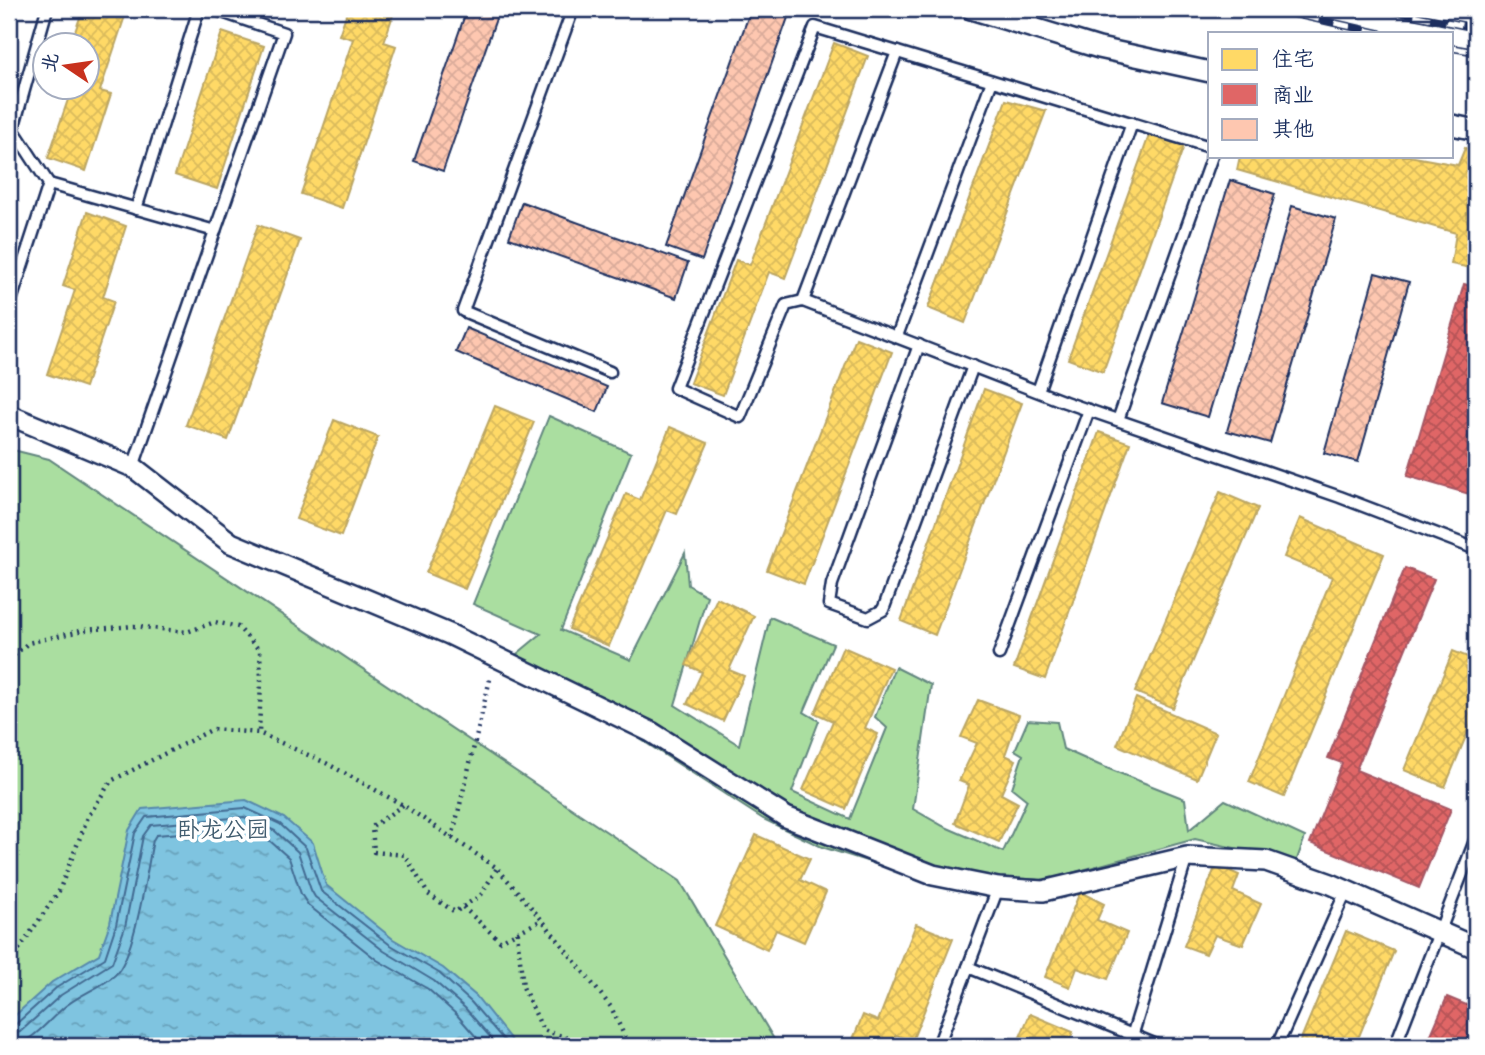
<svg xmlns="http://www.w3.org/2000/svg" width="1485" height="1055" font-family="Dekko,'LXGW WenKai TC',sans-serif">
  <defs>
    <pattern id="water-ripples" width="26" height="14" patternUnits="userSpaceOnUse" patternTransform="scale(1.75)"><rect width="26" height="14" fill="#7fc4e0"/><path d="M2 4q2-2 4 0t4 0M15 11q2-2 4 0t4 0" fill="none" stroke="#67a0b9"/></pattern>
    <pattern id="homes-cross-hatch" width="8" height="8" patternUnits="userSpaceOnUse" patternTransform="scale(1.75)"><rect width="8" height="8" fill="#ffd966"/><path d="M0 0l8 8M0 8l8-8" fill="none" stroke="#dabb5b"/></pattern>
    <pattern id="shops-cross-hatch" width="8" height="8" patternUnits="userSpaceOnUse" patternTransform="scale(1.75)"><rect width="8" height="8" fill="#e06666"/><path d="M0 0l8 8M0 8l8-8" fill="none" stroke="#b55457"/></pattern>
    <pattern id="building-cross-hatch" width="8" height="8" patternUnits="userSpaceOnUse" patternTransform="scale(1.75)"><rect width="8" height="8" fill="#fec7b0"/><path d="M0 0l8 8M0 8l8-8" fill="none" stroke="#d9ab9a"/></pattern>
  </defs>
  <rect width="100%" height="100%" fill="#fff"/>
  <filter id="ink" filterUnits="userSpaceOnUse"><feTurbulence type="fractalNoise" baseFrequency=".0143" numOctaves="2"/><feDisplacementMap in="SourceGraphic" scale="14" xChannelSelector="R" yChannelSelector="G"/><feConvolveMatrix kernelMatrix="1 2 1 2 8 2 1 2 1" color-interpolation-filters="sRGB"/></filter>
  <g filter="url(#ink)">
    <g fill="#aadea0" stroke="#62867f" stroke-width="2">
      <path d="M549,416l82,37 -70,177 70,30 54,-107 3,32 19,11 -32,109 64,40 31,-128 63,27 -29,68 15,9 -27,71 58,27 37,-91 -12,-11 20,-50 36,18 -18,124 30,17 60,26 24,-52 -15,-12 11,-33 -8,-5 13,-30 29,2 6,27 36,16 86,34 4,31 36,-30 80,37 -9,25 -101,-23 -149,41 -141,-7 -83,-26 -59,-28 -146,-95 -117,-56 41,-34 -68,-30z"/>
      <path d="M9,449l40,10 631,422 98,165h-769z"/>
    </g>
    <path fill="url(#water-ripples)" stroke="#5788ac" stroke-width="2" d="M246,800l38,18 29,25 13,42 67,54 50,29 33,28 40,50h-507l2,-27 41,-37 47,-28 11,-31 19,-93 13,-21z"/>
    <g fill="url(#homes-cross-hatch)" stroke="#bba664" stroke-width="2">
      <path d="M83,9h31l12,4 -26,78 11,3 -25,77 -38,-13 24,-70h16v-42h-18z"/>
      <path d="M348,9h47l-11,33 12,4 -54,162 -41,-14 52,-155 -14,-4z"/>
      <path d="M222,32l42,14 -47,143 -42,-14z"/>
      <path d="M834,43l34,13 -83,222 -16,-6 -46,123 -33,-12 46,-123 14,5z"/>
      <path d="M1006,100l40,11 -81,212 -37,-15z"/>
      <path d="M1150,133l35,10 -82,229 -35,-13z"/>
      <path d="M1465,148l11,2v119l-25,-5 5,-31 -219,-63 3,-14h169l49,9z"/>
      <path d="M87,212l39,14 -23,71 11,4 -29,86 -38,-13 28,-84 -12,-4z"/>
      <path d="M258,225l42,15 -72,200 -42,-15z"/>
      <path d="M856,338l36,14 -88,232 -37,-14z"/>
      <path d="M984,389l38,14 -87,232 -34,-14z"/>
      <path d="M495,406l39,16 -69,167 -39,-16z"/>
      <path d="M334,420l44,17 -37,99 -45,-17z"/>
      <path d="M670,427l38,16 -31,71 -10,-4 -58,136 -40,-17 57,-135 14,6z"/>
      <path d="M1099,432l31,11 -85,236 -31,-11z"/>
      <path d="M1220,492l38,16 -85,200 -38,-16z"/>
      <path d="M1300,518l84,36 -100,243 -35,-15 83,-205 -48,-20z"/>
      <path d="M717,598l37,18 -25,54 15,6 -21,45 -36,-17 15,-32 -16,-7z"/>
      <path d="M1476,642v70l-31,75 -41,-17 49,-119 17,7z"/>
      <path d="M843,647l48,21 -26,60 13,6 -32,75 -43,-19 30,-69 -18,-8z"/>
      <path d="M1136,698l80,35 -19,46 -80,-34z"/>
      <path d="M978,700l41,15 -14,40 11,5 -15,34 17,9 -19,39 -44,-19 14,-38 -10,-4 18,-38 -16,-6z"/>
      <path d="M756,835l54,24 -10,21 26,12 -22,50 -28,-12 -9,20 -52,-24z"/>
      <path d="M1216,865l23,10 -6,16 28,13 -18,41 -28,-10 -9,19 -22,-8z"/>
      <path d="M1080,892l24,12 -7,16 30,13 -19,46 -31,-11 -7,19 -25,-10z"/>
      <path d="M916,924l37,15 -41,102 -16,-6 -4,11h-42l13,-31 15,6z"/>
      <path d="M1346,931l48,20 -39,95h-57z"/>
      <path d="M1030,1014l43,18 -6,14h-51z"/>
    </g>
    <g fill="url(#shops-cross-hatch)" stroke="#a55664" stroke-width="2">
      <path d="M1464,284l12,3v209l-69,-20z"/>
      <path d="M1405,568l29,11 -78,191 95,39 -32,79 -109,-45 32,-80 -14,-5z"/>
      <path d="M1447,997l29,12v37h-50z"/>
    </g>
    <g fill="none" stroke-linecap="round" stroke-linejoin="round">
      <g stroke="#436b92" stroke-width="2">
        <path d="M9,1026l7,-2 40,-36 49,-30 11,-33 19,-92 11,-16 99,-9 35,16 26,24 15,43 68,53 50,29 32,29 38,44"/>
        <path d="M9,1035l11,-3 41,-37 51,-32 13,-36 18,-91 8,-11 93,-8 31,14 23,21 13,38 4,7 69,54 50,30 31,27 33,38"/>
        <path d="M9,1045c21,0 37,-22 52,-35 16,-15 38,-21 54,-35 20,-18 32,-106 38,-135l3,-5 87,-7 26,12 20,18 12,36 7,11 69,55 51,29 29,26 27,31"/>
      </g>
    </g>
    <g fill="url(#building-cross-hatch)" stroke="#1b2f5e" stroke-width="2">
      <path d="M467,9l32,1 -56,161 -29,-10z"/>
      <path d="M751,9h40l-89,251 -36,-13z"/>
      <path d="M1230,180l45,14 -67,223 -46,-14z"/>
      <path d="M522,202l166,61 -12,35 -167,-60z"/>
      <path d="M1292,206l44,13 -66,224 -43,-12z"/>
      <path d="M1375,273l34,9 -51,180 -34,-9z"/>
      <path d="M466,328l141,59 -10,25 -141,-60z"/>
    </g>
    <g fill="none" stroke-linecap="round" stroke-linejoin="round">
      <defs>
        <g id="service">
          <path d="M213,9l71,24 -69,198"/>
          <path d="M573,9l-110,302 147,61"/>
          <path d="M1210,147l-395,-120 -140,361 65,29 46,-112 17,-4 262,101 275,95 136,52"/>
          <path d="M49,184l166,47 -82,236"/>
          <path d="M136,209l63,-200"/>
          <path d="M803,301l94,-249"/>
          <path d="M9,307l40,-123 -36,-55 34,-120"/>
          <path d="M897,336l95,-255"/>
          <path d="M919,345l-87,239 -3,20 39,14 15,-8 90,-244"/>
          <path d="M1038,391l94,-268"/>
          <path d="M1118,420l94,-264"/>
          <path d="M999,654l90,-244"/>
          <path d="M968,967l191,79"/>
          <path d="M938,1046l60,-158"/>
          <path d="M1129,1046l58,-189"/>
          <path d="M1277,1046l69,-155"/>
          <path d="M1395,1046l81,-208"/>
        </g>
        <g id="minor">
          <path d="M971,9l128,39 111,24"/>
          <path d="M1452,125l24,5"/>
          <path d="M9,415l124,52 98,76 218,91 202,98 135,85 147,58 65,13 45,3 144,-34 79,4 65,23 145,64"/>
        </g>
      </defs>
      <use href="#service" stroke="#1b2f5e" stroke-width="15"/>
      <use href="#minor" stroke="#1b2f5e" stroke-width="24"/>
      <g stroke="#1b2f5e" stroke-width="4.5" stroke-dasharray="2 5" stroke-linecap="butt">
        <path d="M9,660l19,-17 56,-13 50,-4 53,6 28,-10 23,5 22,24 1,29 -2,53"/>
        <path d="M403,805l-31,22 2,25 31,3 23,39 27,18 26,-17 16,-27"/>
        <path d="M452,838l39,-163"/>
        <path d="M463,907l37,34 42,-21"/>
        <path d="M517,932l6,55 20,43 25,8 6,8"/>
        <path d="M9,959l6,-4 44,-64 29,-74 23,-36 102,-52 46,4 67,30 77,42 94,63 45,52 69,87 18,39"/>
      </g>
      <use href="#service" stroke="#fff" stroke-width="10"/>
      <use href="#minor" stroke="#fff" stroke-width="19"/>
      <defs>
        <g id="rail">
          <path d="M1272,9l107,24"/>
          <path d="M1383,9l93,19"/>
          <path d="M1452,48l24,4"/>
        </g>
      </defs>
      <use href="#rail" stroke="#1b2f5e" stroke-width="8"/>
      <use href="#rail" stroke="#fff" stroke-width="5" stroke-dasharray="16" stroke-linecap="butt"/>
    </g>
  </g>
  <g text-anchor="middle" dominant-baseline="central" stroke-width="7" stroke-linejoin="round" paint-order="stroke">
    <g font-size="23" fill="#3f5b6e" stroke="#fff">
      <text x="223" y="832">卧龙公园</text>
    </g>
  </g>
  <rect width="1485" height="1055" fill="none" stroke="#fff" stroke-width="35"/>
  <rect x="18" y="18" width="1450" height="1020" fill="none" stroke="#1b2f5e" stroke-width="2.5" filter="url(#ink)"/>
  <rect x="1208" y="32" width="245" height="126" fill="#ffffff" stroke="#a4acbf" stroke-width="2"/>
  <rect x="1222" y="49" width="35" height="21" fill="#ffd966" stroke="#a4acbf" stroke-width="2"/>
  <text x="1272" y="66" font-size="21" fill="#1b2f5e">住宅</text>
  <rect x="1222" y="84" width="35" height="21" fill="#e06666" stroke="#a4acbf" stroke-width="2"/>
  <text x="1272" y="102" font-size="21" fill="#1b2f5e">商业</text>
  <rect x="1222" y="119" width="35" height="21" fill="#fec7b0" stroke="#a4acbf" stroke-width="2"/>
  <text x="1272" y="136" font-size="21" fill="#1b2f5e">其他</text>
  <g transform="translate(66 66) rotate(283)"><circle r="33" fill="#ffffff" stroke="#a4acbf" stroke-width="2"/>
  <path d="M0-5L12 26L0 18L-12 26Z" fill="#c8321e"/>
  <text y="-10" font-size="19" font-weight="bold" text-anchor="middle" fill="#1b2f5e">北</text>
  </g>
</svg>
